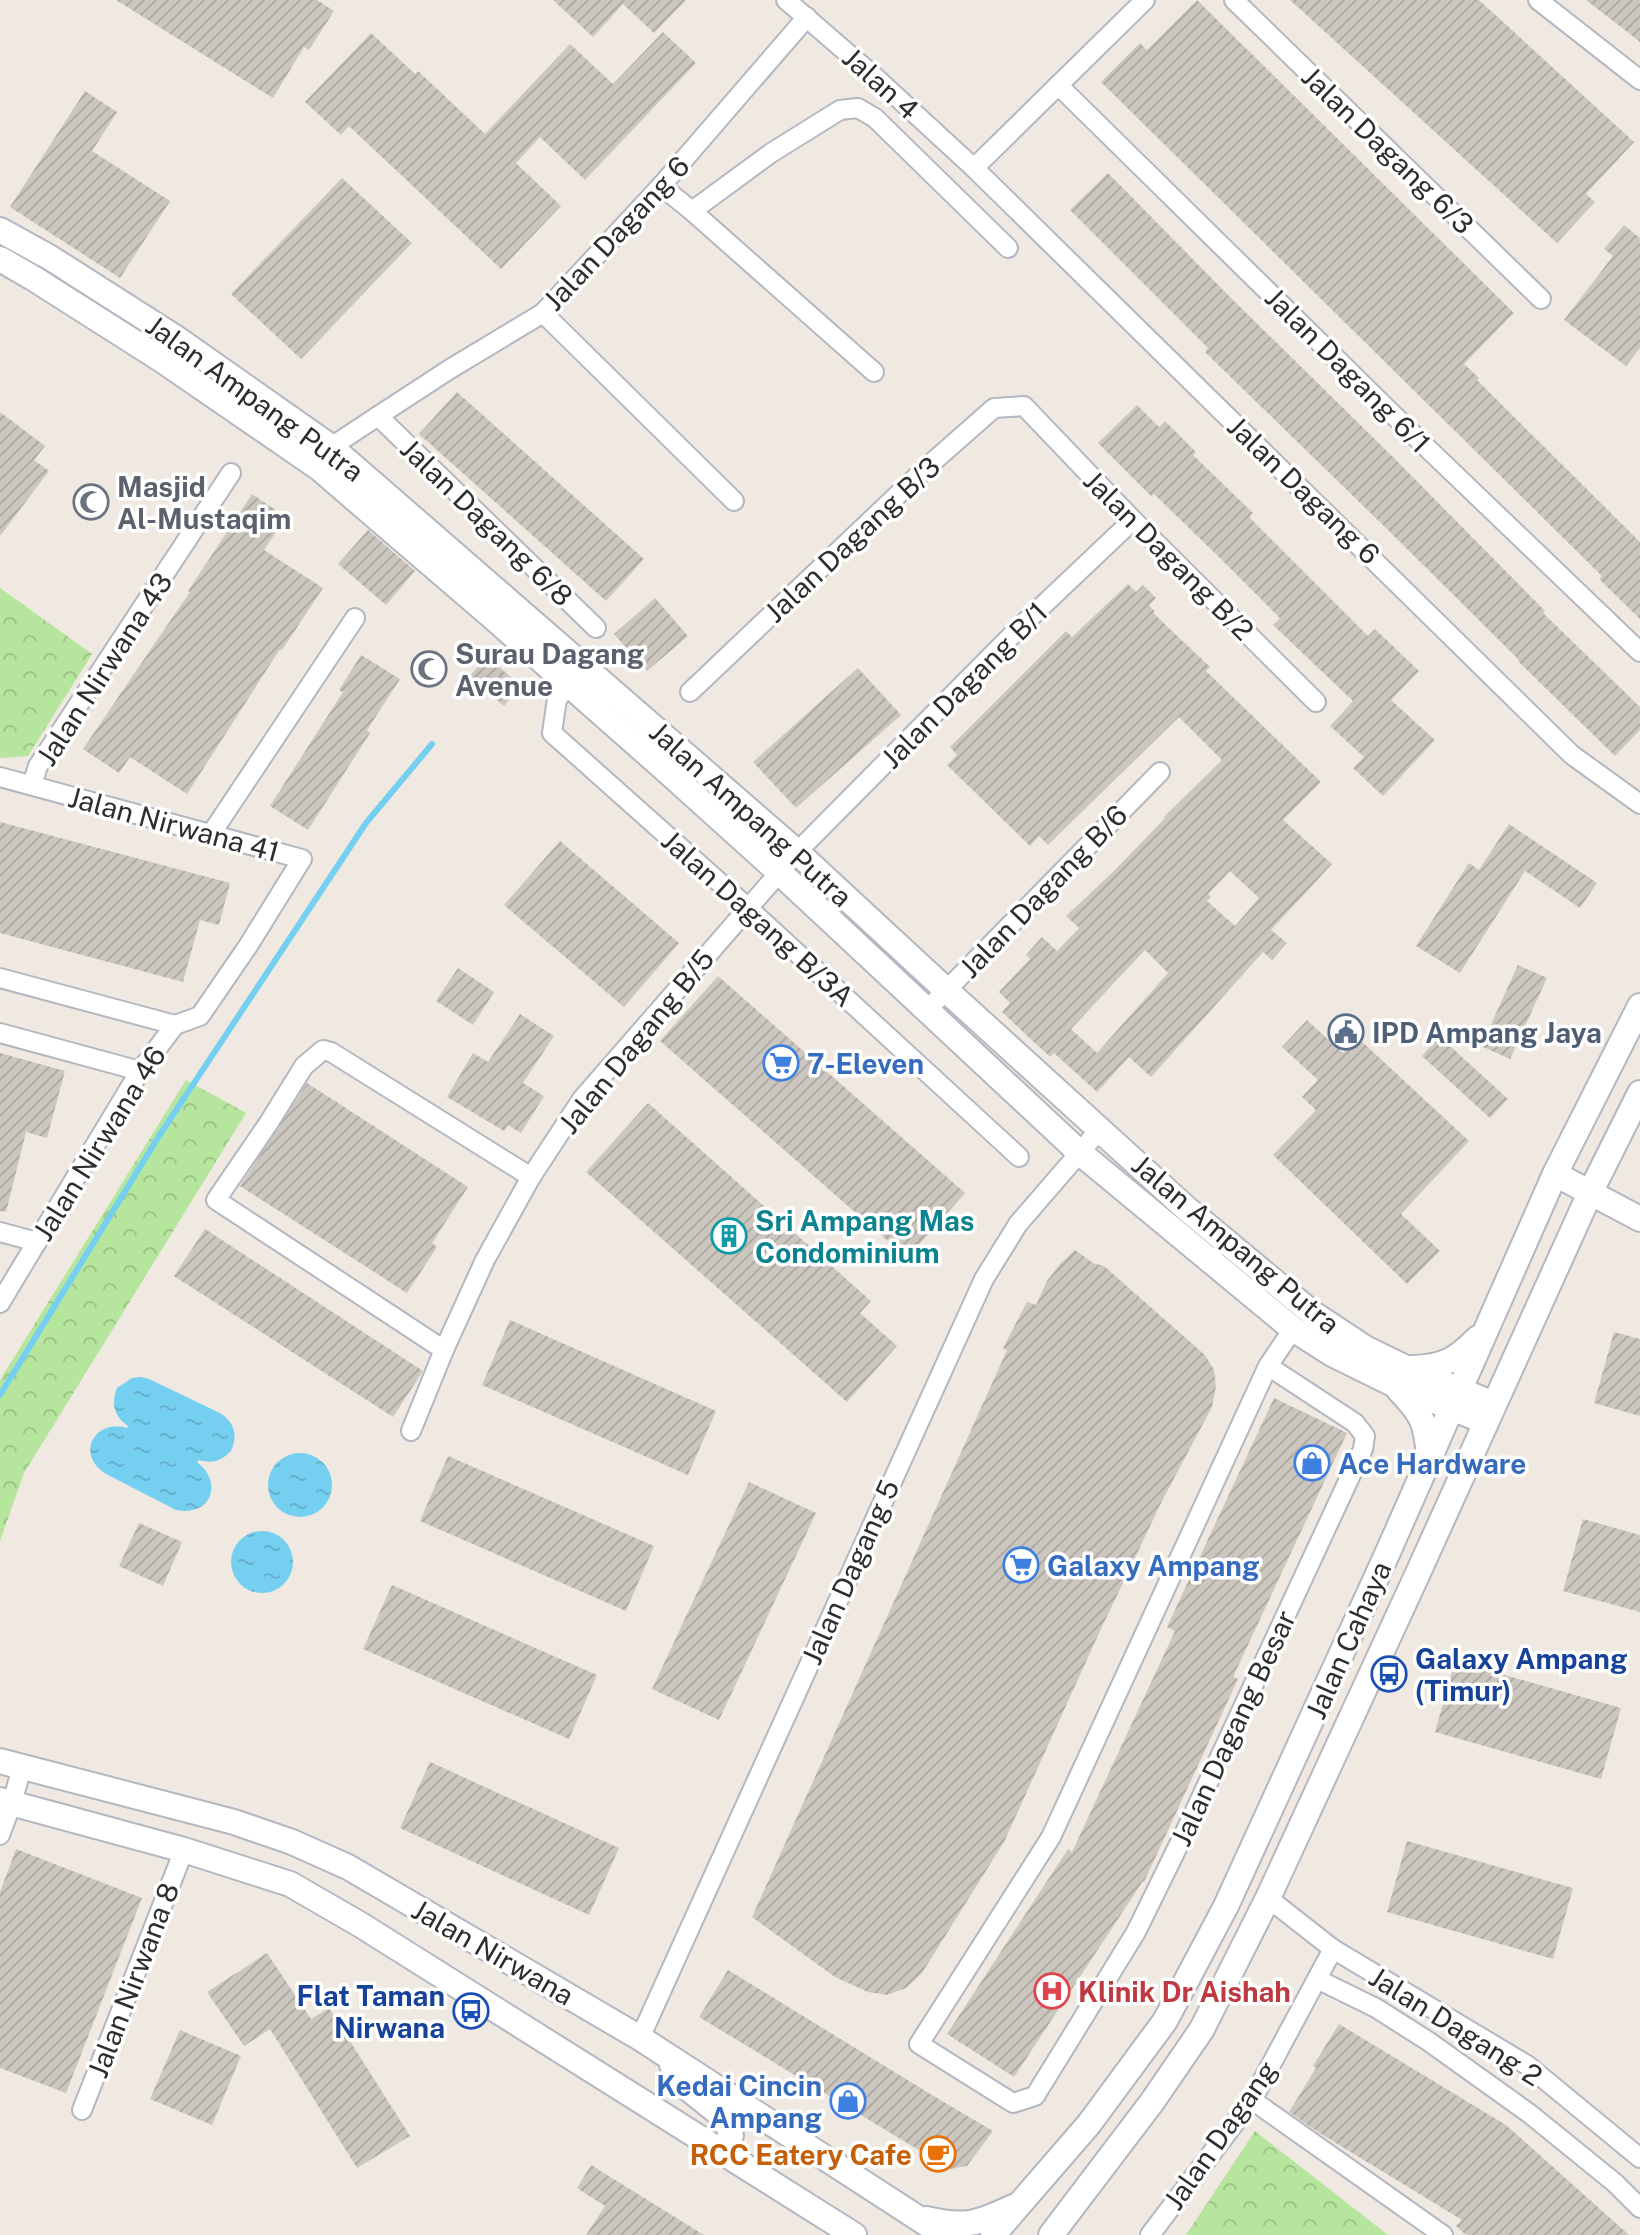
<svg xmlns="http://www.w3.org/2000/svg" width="1640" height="2235" font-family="'Public Sans',sans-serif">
  <defs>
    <pattern id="forest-crowns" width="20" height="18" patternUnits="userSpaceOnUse" patternTransform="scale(2)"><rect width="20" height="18" fill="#b6e59e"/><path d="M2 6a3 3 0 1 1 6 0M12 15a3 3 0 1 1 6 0" fill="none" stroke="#9dc588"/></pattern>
    <pattern id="water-ripples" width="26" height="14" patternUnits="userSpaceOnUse" patternTransform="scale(2)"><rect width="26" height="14" fill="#75cff0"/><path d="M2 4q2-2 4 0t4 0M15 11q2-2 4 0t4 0" fill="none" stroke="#66b2ce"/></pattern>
    <pattern id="building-hatch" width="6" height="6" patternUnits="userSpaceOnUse" patternTransform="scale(2)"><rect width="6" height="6" fill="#cbc7bf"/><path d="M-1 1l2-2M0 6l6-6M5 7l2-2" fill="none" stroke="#afaba4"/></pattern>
  </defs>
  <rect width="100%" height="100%" fill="#efe9e1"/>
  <g fill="url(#forest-crowns)">
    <path d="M0,588l92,66 -64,102 -28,2z"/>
    <path d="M186,1080l60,33 -222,360 -24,68v-161z"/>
    <path d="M1255,2131l133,104h-202z"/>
  </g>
  <g fill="url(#water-ripples)">
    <path d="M141,1377l8,2 71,34c15,10 18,22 11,38 -10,10 -18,13 -32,9l-2,2c27,21 14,55 -21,48l-70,-36c-30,-19 -13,-55 21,-46l1,-2c-14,-10 -17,-22 -11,-38l15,-10z"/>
    <circle cx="300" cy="1485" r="32"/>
    <circle cx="262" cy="1562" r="31"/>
  </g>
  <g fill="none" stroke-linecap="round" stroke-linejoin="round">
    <path stroke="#75cff0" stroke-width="6" d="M0,1395l159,-259 207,-313 66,-79"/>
  </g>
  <g fill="url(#building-hatch)" fill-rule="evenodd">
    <path d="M116,0h201l17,11 -25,39 -5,-3 -31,51z"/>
    <path d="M553,0h133l-32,33 -31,-29 -30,33z"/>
    <path d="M1197,0l317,313 -50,51 15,14 -2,2 163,162v77l-41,-40 3,-3 -501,-494 39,-39 7,7z"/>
    <path d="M1290,0h189l155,142 -48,52 9,8 -38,41z"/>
    <path d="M1586,0h54v42l-32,-25z"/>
    <path d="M663,32l33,31 -111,117 -45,-43 -24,26 45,43 -60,63 -152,-143 -8,9 -36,-33 66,-69 44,41 3,-3 67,63 85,-90 43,40z"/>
    <path d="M85,91l32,21 -25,39 78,50 -50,77 -110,-71z"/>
    <path d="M1108,173l124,126 165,162 148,150 -2,2 97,94v23l-25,26 -97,-95 1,-1 -134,-133 -180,-175 3,-4 -138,-138z"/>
    <path d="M342,178l70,65 -111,116 -70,-65z"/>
    <path d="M1624,225l16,13v110l-14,18 -62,-46 49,-64 -9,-7z"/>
    <path d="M457,392l187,167 -38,42 -187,-167z"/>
    <path d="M1137,405l22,22 6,-6 31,31 -3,3 60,58 -4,4 119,119 7,-7 44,42 -28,29 44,40 -52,56 -30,-28 11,-11 -34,-31 23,-25 -80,-76 7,-7 -61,-61 -65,-63 -3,2 -53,-53z"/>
    <path d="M0,412l45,34 -11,14 15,11 -49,65z"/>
    <path d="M252,494l34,23 -22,33 59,38 -41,62 -2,-1 -93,145 -57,-37 -11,16 -36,-24 85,-125 22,-32 -2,-1z"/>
    <path d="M368,530l47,41 -29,34 -48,-41z"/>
    <path d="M1128,584l8,8 7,-7 13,13 -7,7 6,7 -2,1 57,54 -4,4 115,111 -38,38 49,44 -61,66 16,13 -15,17 -9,-8 -112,125 -22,-20 -32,35 -43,-39 -4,4 -48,-45 8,-9 -11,-11 31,-33 -4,-4 16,-18 15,14 22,-23 -13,-12 48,-45 51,-53 -1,-1 58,-57 -43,-43 -131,128 -9,-9 -9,10 -83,-81 10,-10 -7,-8 116,-116 6,6zM1230,871l29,27 -24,28 -28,-25 4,-4 -3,-3zM1145,950l23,23 -71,80 -26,-24z"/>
    <path d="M655,598l33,38 -41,35 -33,-37z"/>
    <path d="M361,655l39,24 -33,51 3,3 -62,97 -38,-24 73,-114 -4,-2z"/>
    <path d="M487,656l34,30 -17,20 -34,-30z"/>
    <path d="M858,668l43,47 -105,93 -43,-46z"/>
    <path d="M0,822l230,61 -11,42 -19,-5 -17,62 -183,-49z"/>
    <path d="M1509,824l88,59 -17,25 -55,-37 -65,102 -44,-27 53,-83 10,7z"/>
    <path d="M560,841l119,102 -55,64 -120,-102z"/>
    <path d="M1518,965l29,13 -37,81 -29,-13z"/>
    <path d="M458,968l36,24 -21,33 -37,-24z"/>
    <path d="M718,976l247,217 -58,65 -247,-217z"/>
    <path d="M520,1014l34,22 -31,47 21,13 -23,37 -13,-8 -4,6 -57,-34 26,-44 15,9z"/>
    <path d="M1307,1020l36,33 15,-15 111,103 -68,73 39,37 -33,33 -134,-129 43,-45 -14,-13 16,-17 -36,-33z"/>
    <path d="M1439,1036l69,63 -18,19 -68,-62z"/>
    <path d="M0,1053l65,18 -18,67 -21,-6 -20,80 -6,-1z"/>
    <path d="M307,1083l161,104 -36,56 5,4 -30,46 -167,-107z"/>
    <path d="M648,1103l223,198 -11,12 37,33 -50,56 -261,-230z"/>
    <path d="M205,1229l218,142 -30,46 -219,-141z"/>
    <path d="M1075,1250l18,13 11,3 101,89 9,15 2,16 -4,21 -49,92 -63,132 -96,211 -82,131 -16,15 -19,7 -19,-3 -33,-15 -83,-60 255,-567 -4,-2 24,-46 9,3 11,-24 13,-17z"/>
    <path d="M510,1320l206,91 -28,64 -206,-90z"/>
    <path d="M1614,1332l26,7v77l-46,-13z"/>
    <path d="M1274,1398l73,35 -114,244 5,2 -94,203 -1,-1 -129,196 -67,-43 121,-185 4,3 103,-221 -8,-4z"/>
    <path d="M448,1456l206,90 -28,65 -206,-90z"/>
    <path d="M749,1482l67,31 -97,207 -67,-31z"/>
    <path d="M1583,1519l57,16v77l-77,-21z"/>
    <path d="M139,1523l43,19 -19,44 -44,-20z"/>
    <path d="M392,1585l205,90 -28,64 -206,-90z"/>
    <path d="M1455,1661l166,47 -20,71 -166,-47z"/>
    <path d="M430,1762l189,86 -30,67 -189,-87z"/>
    <path d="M1407,1841l166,47 -20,71 -166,-47z"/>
    <path d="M16,1849l126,49 -76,195 -66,-25v-176z"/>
    <path d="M267,1953l44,66 18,-11 81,128 -53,32 -87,-139 -26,17 -37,-54z"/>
    <path d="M728,1970l204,125 61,36 -26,35 -17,3 -251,-152z"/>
    <path d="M1339,2024l167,101 123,110h-163l-10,-9 6,-6 -144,-88 -29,-20 27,-44 -3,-2z"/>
    <path d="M180,2030l61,26 -29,69 -62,-26z"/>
    <path d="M591,2165l113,70h-118l19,-29 -28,-18z"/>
  </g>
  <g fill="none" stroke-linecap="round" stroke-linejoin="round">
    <defs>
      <g id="street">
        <path d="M786,0l88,76 100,92 598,587 68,49"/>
        <path d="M1234,0l307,299"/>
        <path d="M1538,0l102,80"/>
        <path d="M1058,85l366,360 216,207"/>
        <path d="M974,168l171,-168"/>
        <path d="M661,186l31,25 182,161"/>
        <path d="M692,211l79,-58 69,-43 18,-2 17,10 133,130"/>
        <path d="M543,313l191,188"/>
        <path d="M378,416l218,212"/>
        <path d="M326,455l5,-8 47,-31 72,-47 93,-56 118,-127 146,-169"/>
        <path d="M577,675l-20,24 -5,34 195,174 272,250"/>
        <path d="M690,692l237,-225 67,-59 30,-2 109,114 183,182"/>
        <path d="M0,777l302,82 -54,87 -48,70 -25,9"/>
        <path d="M32,785l6,-19 193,-293"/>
        <path d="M211,834l144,-216"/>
        <path d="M0,978l175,47"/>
        <path d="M927,1010l233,-238"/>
        <path d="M0,1033l140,38"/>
        <path d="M0,1232l37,10"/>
        <path d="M0,1303l140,-232 35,-46"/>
        <path d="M444,1350l-228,-150 52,-76 36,-58 19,-16 8,2 200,125"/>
        <path d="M1268,1366l87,57 10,13 -2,13 -177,381 -50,102 -101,164 -22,7 -94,-59 132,-207 217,-471 25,-37"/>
        <path d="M411,1431l33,-81 41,-90 46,-83 51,-78 215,-247 221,-223 115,-109"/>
        <path d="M0,1835l12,-32 10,-36"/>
        <path d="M1268,1898l65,51 194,116 113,93"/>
        <path d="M1317,1979l59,29 52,33 102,73 85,69 25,25"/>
        <path d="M640,2038l344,-759 34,-55 82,-95"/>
        <path d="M1252,2100l191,135"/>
        <path d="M82,2110l102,-260"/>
        <path d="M1150,2235l102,-135 81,-151"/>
      </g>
      <g id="secondary">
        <path d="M0,230l49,27 127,81 155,109 466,405 149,138 242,220 124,103 53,35 41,20 88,36"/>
        <path d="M0,259l33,19 129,82 157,108 178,153 171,151 111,100 300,280 214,177 39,25 63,31 91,37"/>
        <path d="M1555,1174l85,45"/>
        <path d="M1413,1368c31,-1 43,-8 65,-30"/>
        <path d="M1399,1390c23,24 27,32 30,66"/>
        <path d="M0,1761l234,61 58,20 56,25 292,171 304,197"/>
        <path d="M0,1800l184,50 106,34 71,41 493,310"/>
        <path d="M672,2065l8,17 46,37 5,16 -7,16"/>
        <path d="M926,2219c39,9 51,5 87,-12"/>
        <path d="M993,2235l96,-111 76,-103 61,-115 162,-354 167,-378 85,-168"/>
        <path d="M1051,2235l101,-133 50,-73 66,-131 150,-325 172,-380 50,-100"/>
      </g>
    </defs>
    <use href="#street" stroke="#b4b7c1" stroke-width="22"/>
    <use href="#secondary" stroke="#b4b7c1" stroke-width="28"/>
    <use href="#street" stroke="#fff" stroke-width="18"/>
    <use href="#secondary" stroke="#fff" stroke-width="24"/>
  </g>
  <defs>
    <symbol id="mosque-ring" viewBox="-11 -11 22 22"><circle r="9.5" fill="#fff" stroke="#6b7280" stroke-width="1.5"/><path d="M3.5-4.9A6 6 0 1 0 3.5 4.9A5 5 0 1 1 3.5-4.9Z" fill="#6b7280"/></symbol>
    <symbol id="civic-ring" viewBox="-11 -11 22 22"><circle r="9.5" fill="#fff" stroke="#5c6f8a" stroke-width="1.5"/><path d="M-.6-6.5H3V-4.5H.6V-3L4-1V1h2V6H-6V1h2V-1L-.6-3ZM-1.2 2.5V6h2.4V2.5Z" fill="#5c6f8a"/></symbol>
    <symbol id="supermarket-ring" viewBox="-11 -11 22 22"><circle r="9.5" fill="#fff" stroke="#3f7fe0" stroke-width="1.5"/><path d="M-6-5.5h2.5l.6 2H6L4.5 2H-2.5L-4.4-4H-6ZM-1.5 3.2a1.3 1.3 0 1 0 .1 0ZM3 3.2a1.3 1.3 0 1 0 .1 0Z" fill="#3f7fe0"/></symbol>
    <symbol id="building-ring" viewBox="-11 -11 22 22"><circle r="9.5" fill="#fff" stroke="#0f9aa8" stroke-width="1.5"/><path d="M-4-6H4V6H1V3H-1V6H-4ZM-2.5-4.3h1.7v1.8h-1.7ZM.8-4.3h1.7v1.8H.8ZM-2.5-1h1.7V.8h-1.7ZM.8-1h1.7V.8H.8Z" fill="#0f9aa8"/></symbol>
    <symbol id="shop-ring" viewBox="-11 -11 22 22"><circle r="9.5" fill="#fff" stroke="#3f7fe0" stroke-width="1.5"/><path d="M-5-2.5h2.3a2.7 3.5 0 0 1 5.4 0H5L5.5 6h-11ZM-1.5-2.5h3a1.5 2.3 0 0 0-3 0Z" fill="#3f7fe0"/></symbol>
    <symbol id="bus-ring" viewBox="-11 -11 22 22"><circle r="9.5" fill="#fff" stroke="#1a4fb4" stroke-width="1.5"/><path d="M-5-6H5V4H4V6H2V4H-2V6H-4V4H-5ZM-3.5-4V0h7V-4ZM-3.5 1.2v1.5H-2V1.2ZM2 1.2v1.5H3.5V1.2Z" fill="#1a4fb4"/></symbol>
    <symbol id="hospital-ring" viewBox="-11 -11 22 22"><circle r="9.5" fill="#fff" stroke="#e0444e" stroke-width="1.5"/><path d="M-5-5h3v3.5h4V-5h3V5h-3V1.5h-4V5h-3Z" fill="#e0444e"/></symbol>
    <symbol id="cafe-ring" viewBox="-11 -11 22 22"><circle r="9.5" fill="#fff" stroke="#e8710a" stroke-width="1.5"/><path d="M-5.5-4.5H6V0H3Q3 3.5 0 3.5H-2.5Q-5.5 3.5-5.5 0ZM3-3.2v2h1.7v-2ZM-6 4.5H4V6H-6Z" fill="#e8710a"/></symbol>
  </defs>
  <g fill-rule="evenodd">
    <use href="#mosque-ring" x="71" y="482" width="40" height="40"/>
    <use href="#mosque-ring" x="409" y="649" width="40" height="40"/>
    <use href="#civic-ring" x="1326" y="1012" width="40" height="40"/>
    <use href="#supermarket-ring" x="761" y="1043" width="40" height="40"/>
    <use href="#building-ring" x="709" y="1216" width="40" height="40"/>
    <use href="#shop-ring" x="1292" y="1443" width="40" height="40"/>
    <use href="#supermarket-ring" x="1001" y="1545" width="40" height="40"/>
    <use href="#bus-ring" x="1369" y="1654" width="40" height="40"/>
    <use href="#hospital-ring" x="1032" y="1971" width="40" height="40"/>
    <use href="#bus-ring" x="451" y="1991" width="40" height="40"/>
    <use href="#shop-ring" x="828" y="2081" width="40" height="40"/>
    <use href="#cafe-ring" x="918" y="2134" width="40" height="40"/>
  </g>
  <g text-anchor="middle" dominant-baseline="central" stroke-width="7" stroke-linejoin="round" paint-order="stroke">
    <g font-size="28" fill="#2e2e2e" stroke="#fff">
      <text transform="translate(881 83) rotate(42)">Jalan 4</text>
      <text transform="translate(1388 150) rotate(44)">Jalan Dagang 6/3</text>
      <text transform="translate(616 233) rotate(-47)">Jalan Dagang 6</text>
      <text transform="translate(1348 370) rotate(45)">Jalan Dagang 6/1</text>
      <text transform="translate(255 398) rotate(36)">Jalan Ampang Putra</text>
      <text transform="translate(1304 490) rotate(44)">Jalan Dagang 6</text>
      <text transform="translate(487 522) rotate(44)">Jalan Dagang 6/8</text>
      <text transform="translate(852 539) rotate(-43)">Jalan Dagang B/3</text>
      <text transform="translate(1169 555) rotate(45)">Jalan Dagang B/2</text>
      <text transform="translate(104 669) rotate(-57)">Jalan Nirwana 43</text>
      <text transform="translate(964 685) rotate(-45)">Jalan Dagang B/1</text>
      <text transform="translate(751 814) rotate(42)">Jalan Ampang Putra</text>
      <text transform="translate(174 824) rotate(15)">Jalan Nirwana 41</text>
      <text transform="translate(1043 891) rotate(-46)">Jalan Dagang B/6</text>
      <text transform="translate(758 918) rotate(42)">Jalan Dagang B/3A</text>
      <text transform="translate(636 1041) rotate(-51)">Jalan Dagang B/5</text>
      <text transform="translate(99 1143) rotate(-58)">Jalan Nirwana 46</text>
      <text transform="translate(1236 1244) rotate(40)">Jalan Ampang Putra</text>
      <text transform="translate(850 1572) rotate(-66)">Jalan Dagang 5</text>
      <text transform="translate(1348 1640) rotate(-66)">Jalan Cahaya</text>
      <text transform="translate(1233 1728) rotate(-65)">Jalan Dagang Besar</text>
      <text transform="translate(493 1952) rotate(30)">Jalan Nirwana</text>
      <text transform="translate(133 1980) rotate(-69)">Jalan Nirwana 8</text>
      <text transform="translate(1456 2026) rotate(32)">Jalan Dagang 2</text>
      <text transform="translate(1220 2135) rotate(-55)">Jalan Dagang</text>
    </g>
    <g font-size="28" font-weight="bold" fill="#5b616d" stroke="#fff" text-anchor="start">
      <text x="117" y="486">Masjid<tspan x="117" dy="32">Al-Mustaqim</tspan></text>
      <text x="455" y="653">Surau Dagang<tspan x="455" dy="32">Avenue</tspan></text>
    </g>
    <g font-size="28" font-weight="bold" fill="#4e5e75" stroke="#fff" text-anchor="start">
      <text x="1372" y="1032">IPD Ampang Jaya</text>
    </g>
    <g font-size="28" font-weight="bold" fill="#366cbe" stroke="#fff" text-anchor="start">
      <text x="807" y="1063">7-Eleven</text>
      <text x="1338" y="1463">Ace Hardware</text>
      <text x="1047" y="1565">Galaxy Ampang</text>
      <text x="822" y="2085" text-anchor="end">Kedai Cincin<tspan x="822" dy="32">Ampang</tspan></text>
    </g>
    <g font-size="28" font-weight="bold" fill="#0d838f" stroke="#fff" text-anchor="start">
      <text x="755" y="1220">Sri Ampang Mas<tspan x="755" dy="32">Condominium</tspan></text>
    </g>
    <g font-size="28" font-weight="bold" fill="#164399" stroke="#fff" text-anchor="start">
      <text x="1415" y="1658">Galaxy Ampang<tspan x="1415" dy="32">(Timur)</tspan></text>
      <text x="445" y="1995" text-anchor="end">Flat Taman<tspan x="445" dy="32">Nirwana</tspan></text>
    </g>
    <g font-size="28" font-weight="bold" fill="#be3a42" stroke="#fff" text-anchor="start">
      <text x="1078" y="1991">Klinik Dr Aishah</text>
    </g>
    <g font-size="28" font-weight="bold" fill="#c56008" stroke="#fff" text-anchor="end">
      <text x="912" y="2154">RCC Eatery Cafe</text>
    </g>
  </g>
</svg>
